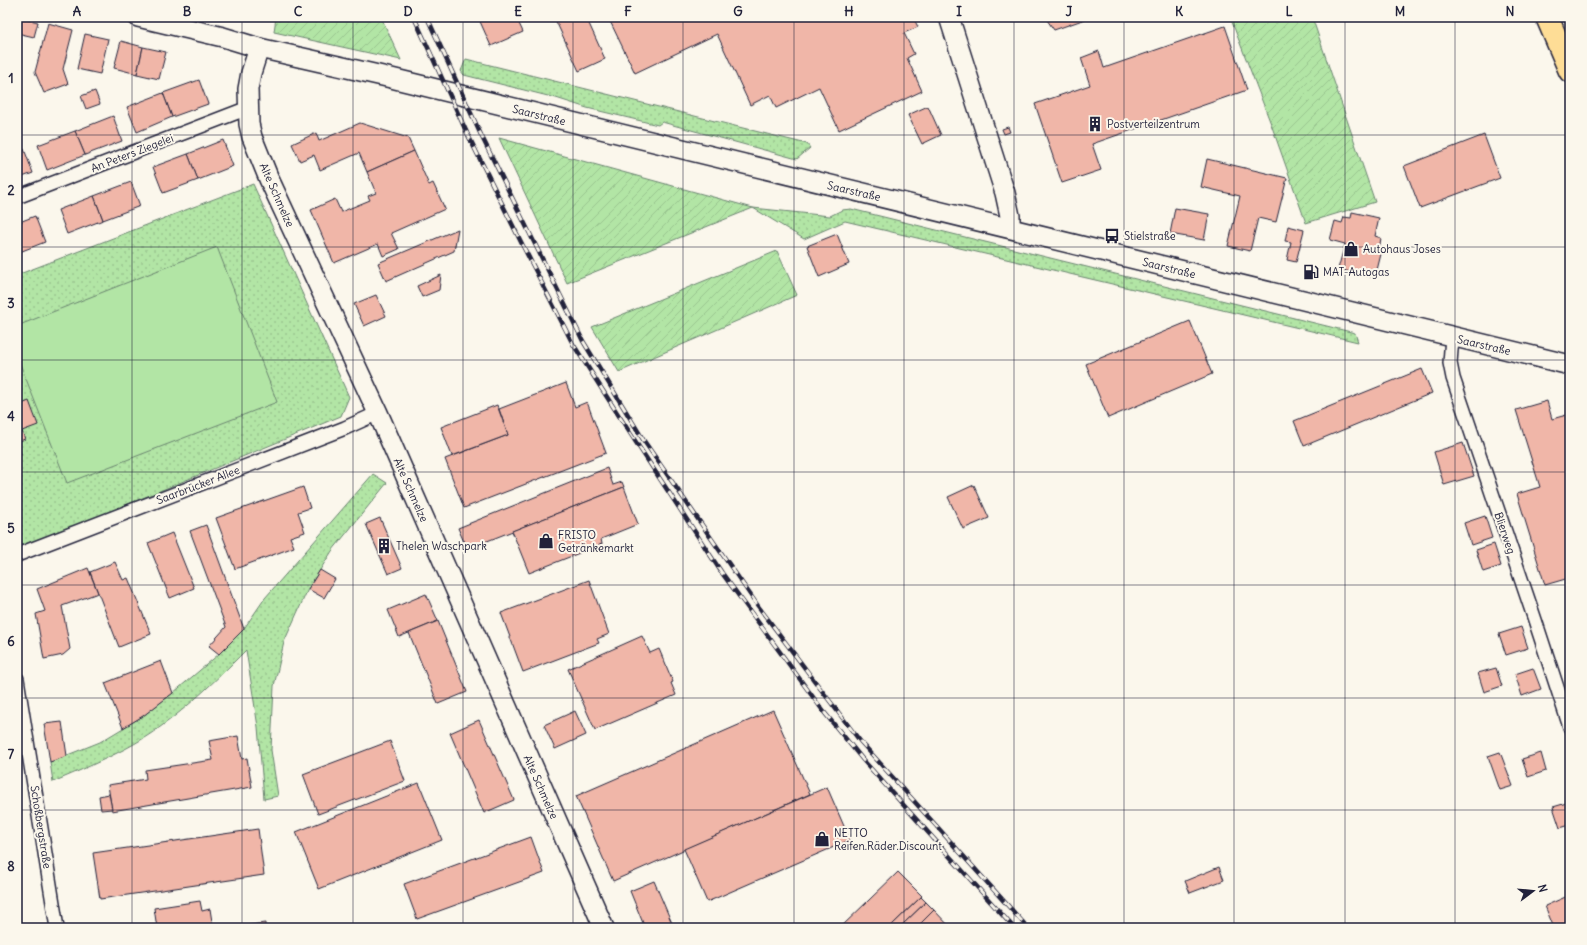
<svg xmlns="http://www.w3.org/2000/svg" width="1587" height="945" font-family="Delius,sans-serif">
  <defs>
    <pattern id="grass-dots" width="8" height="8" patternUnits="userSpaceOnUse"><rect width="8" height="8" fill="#b2e5a5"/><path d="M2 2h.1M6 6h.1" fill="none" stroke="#99c48f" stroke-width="1.8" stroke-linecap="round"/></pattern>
    <pattern id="garden-furrows" width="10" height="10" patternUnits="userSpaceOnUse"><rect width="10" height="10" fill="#b2e5a5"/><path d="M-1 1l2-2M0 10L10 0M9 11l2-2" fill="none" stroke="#99c48f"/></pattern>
  </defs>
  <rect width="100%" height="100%" fill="#fbf7ec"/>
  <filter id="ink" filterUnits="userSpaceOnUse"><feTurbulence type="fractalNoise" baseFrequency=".025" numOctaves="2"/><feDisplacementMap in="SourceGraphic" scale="8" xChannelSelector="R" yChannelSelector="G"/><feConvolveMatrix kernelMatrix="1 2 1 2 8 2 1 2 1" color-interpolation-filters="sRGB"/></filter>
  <g filter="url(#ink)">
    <g fill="url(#grass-dots)" stroke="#6a8470">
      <path d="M466,59l341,85 3,4 -13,11 -135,-37 -4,3 -71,-17 -31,-10 -92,-23 -3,-4z"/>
      <path d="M253,184l96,213 -8,19 -324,134v-275z"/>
      <path d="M753,208l77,8 12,-6 9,-1 504,124 3,9 -513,-121 -41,18z"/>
      <path d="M373,474l14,9 -55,68 -24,38 -24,53 -10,44 -3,64 7,46 -14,3 -6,-72 -12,-77c-36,36 -75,75 -121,99 -23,12 -48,23 -72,33l-3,-20 50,-20 43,-26 30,-23 46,-39 24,-24 22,-32z"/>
    </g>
    <g fill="url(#garden-furrows)" stroke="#6a8470">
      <path d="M276,17h105l20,43 -127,-28z"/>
      <path d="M1230,17h82l63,185 -69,21 -35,-99z"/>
      <path d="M499,138l254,70 -186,75z"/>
      <path d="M777,251l20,44 -178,77 -27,-45z"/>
    </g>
    <path fill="#b2e5a5" stroke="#6a8470" d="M217,247l60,155 -210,81 -50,-127v-30z"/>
    <g fill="#f0b6a8" stroke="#22223b">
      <path d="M17,17l21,5 -4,15 -17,-4z"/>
      <path d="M478,17h38l7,15 -32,14z"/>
      <path d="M554,17h32l19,42 -26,12z"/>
      <path d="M608,17h305l5,10 -14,6 10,21 -7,4 15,33 -83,39 -20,-43 -43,21 -6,-13 -20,10 -33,-71 -82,39z"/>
      <path d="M1045,17h46l-37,13z"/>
      <path d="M48,23l25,7 -10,39 5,15 -24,9 -9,-21z"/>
      <path d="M1225,26l22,64 -155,54 9,26 -39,13 -27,-79 55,-19 -9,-27 18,-7 5,17z"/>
      <path d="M85,34l23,5 -8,35 -23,-5z"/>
      <path d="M121,41l22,6 -6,27 -23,-6z"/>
      <path d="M143,47l23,5 -7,27 -22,-5z"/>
      <path d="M199,80l9,24 -36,13 -9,-24z"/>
      <path d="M95,91l5,13 -14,5 -5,-13z"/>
      <path d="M163,93l9,24 -35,15 -10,-25z"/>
      <path d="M928,106l13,29 -19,9 -14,-29z"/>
      <path d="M113,116l9,25 -37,14 -10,-24z"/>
      <path d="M360,123l48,15 6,13 -47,21 -8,-19 -39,17 -6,-15 -14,6 -8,-17 24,-11 3,8z"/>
      <path d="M1008,127l2,5 -6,2 -2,-5z"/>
      <path d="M75,131l10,24 -38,15 -9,-25z"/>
      <path d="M1484,135l16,43 -80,30 -16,-42z"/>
      <path d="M223,140l10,26 -35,14 -10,-26z"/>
      <path d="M24,149l9,24 -16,6v-27z"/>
      <path d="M414,151l15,34 4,-2 12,26 -54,24 8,16 -16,7 -5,-12 -44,19 -23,-53 24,-11 6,13 29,-12 -2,-4 8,-3 -9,-21z"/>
      <path d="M188,154l10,26 -35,13 -10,-26z"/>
      <path d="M1207,159l80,19 -11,44 -18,-4 -8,33 -22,-5 12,-50 -39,-9z"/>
      <path d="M131,182l9,24 -37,14 -9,-24z"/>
      <path d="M94,196l9,24 -36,14 -9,-24z"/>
      <path d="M1175,208l34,6 -5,26 -34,-6z"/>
      <path d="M1352,212l27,6 -4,18 6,2 -2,12h3l-7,28 -37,-9 7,-25 -15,-4 5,-19 7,2 2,-6 7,1z"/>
      <path d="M35,216l10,26 -28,11v-30z"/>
      <path d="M1288,226l16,4 -8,32 -9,-2 4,-18 -6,-1z"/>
      <path d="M458,229l-4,22 -68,30 -8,-18z"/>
      <path d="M837,234l12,30 -30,13 -12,-31z"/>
      <path d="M441,275l-2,15 -17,7 -5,-11z"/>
      <path d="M376,295l10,21 -22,10 -10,-22z"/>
      <path d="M1190,321l22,53 -104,44 -22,-54z"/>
      <path d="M1422,369l10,24 -128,53 -10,-25z"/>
      <path d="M566,383l9,24 12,-5 19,51 -142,55 -19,-49 63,-24 -9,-26z"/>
      <path d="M29,401l9,24 -16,6 3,8 -8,3v-36z"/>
      <path d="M1547,401l5,18 18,-5v167l-1,-3 -24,7 -28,-91 23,-7 -24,-77z"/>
      <path d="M497,405l11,30 -56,21 -11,-29z"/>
      <path d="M17,443l4,11 -4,2z"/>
      <path d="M1463,443l11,33 -30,9 -10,-33z"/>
      <path d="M607,468l6,17 9,-3 2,5 -157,62 -9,-21z"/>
      <path d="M974,485l15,33 -26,11 -15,-32z"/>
      <path d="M303,487l7,21 -12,4 7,20 -15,5 4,10 -59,22 -19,-51z"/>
      <path d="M624,487l14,37 -37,15 1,5 -73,29 -17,-42z"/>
      <path d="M1485,516l7,22 -21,7 -7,-22z"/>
      <path d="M380,518l22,50 -14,6 -22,-50z"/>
      <path d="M206,525l38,104 -25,25 -10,-8 17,-19 -36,-96z"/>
      <path d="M172,533l22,55 -24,10 -22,-55z"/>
      <path d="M1494,544l7,22 -18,6 -7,-22z"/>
      <path d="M115,562l8,18 5,-2 23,56 -32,13 -29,-75z"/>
      <path d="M88,568l10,25 -36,13 8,43 -7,6 -19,4 -8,-45 9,-3 -8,-22z"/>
      <path d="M320,570l15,9 -11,19 -16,-9z"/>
      <path d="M589,580l20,54 -12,5 2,4 -76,29 -22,-59z"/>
      <path d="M426,594l12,27 -39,16 -11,-27z"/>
      <path d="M438,621l29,71 -29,12 -29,-71z"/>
      <path d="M1521,627l7,21 -22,7 -7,-21z"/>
      <path d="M642,636l8,17 9,-4 14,33 -2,1 5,12 -81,35 -27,-61z"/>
      <path d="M161,661l12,32 -30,23 -20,12 -18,-45z"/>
      <path d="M1496,668l6,18 -18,6 -6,-19z"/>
      <path d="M1533,668l8,21 -19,7 -7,-22z"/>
      <path d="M773,710l37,84 -197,87 -37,-85z"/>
      <path d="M575,711l11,24 -31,14 -11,-24z"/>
      <path d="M479,720l35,80 -30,13 -34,-80z"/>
      <path d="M62,722l5,34 -17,6 -6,-38z"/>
      <path d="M238,736l4,23 5,-1 5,29 -140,24 -4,-26 38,-6 -1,-9 68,-10 -4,-19z"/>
      <path d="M390,741l15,40 -87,33 -15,-40z"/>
      <path d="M1500,752l13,34 -13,4 -12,-34z"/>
      <path d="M1541,753l5,18 -18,6 -6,-18z"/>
      <path d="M419,783l23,57 -123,49 -23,-57z"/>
      <path d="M827,787l23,53 -143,62 -23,-53z"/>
      <path d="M109,794l3,15 -11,1 -2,-14z"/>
      <path d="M1570,802v23l-10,3 -7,-21z"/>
      <path d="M258,829l6,46 -164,24 -7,-46z"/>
      <path d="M531,837l13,36 -127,46 -13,-35z"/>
      <path d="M1219,867l5,13 -34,13 -5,-12z"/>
      <path d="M898,872l24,24 -33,32h-49z"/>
      <path d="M654,881l20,47h-29l-15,-37z"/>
      <path d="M1570,895v32l-16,1 -9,-22z"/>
      <path d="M921,897l5,5 -27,26h-10z"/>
      <path d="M200,901l2,10 8,-2 3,19h-56l-3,-20z"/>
      <path d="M926,902l8,8 -18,18h-17z"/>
      <path d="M934,910l17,18h-28l-3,-4z"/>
      <path d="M265,923v5h-34z"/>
      <path d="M522,924l2,4h-11z"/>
    </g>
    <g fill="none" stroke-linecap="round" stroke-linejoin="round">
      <defs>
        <g id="street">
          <path d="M17,197l231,-89"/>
          <path d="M1452,337l-2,26 3,15 82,242 35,107"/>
          <path d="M17,555l328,-127 33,-15"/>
          <path d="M17,679l40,249"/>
        </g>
        <g id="secondary">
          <path d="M138,17l85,20 36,11 128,29 1183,288"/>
          <path d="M949,17l56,176 5,23v12"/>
          <path d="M259,48l-8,25 -3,16 1,35 3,13 17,42 109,234 226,515"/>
        </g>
        <path id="highway" d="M1547,17l23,54"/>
      </defs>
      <use href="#street" stroke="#22223b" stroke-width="16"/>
      <use href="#secondary" stroke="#22223b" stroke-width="22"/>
      <use href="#highway" stroke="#22223b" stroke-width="25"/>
      <use href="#street" stroke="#fbf7ec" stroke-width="13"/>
      <use href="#secondary" stroke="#fbf7ec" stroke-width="19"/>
      <use href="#highway" stroke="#fedd96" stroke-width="22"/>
      <defs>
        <g id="rail">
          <path d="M414,17l53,116 57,115 49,96 66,103 83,126 102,139 39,48 151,168"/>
          <path d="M427,17l54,118 102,206 61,100 114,165 102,135 168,187"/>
        </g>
      </defs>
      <use href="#rail" stroke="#22223b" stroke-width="4.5"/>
      <use href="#rail" stroke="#fbf7ec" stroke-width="3" stroke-dasharray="9" stroke-linecap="butt"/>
    </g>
  </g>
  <path fill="none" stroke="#22223b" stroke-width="1" stroke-opacity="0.55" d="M132,17v911M242,17v911M353,17v911M463,17v911M573,17v911M683,17v911M794,17v911M904,17v911M1014,17v911M1124,17v911M1234,17v911M1345,17v911M1455,17v911M17,135h1553M17,247h1553M17,360h1553M17,472h1553M17,585h1553M17,698h1553M17,810h1553"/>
  <defs>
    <symbol id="building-bare" viewBox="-9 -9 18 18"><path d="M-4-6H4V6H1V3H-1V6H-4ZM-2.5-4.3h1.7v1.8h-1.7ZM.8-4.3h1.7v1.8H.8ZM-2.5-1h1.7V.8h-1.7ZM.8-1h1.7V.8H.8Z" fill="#22223b" stroke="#fbf7ec" stroke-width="2.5" paint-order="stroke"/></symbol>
    <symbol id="bus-bare" viewBox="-9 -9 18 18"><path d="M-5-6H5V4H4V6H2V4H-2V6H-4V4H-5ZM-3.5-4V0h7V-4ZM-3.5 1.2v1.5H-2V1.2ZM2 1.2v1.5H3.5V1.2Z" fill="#22223b" stroke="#fbf7ec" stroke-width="2.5" paint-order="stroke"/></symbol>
    <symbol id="shop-bare" viewBox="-9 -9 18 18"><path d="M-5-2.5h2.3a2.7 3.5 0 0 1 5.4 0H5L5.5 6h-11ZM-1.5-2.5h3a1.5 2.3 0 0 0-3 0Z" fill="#22223b" stroke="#fbf7ec" stroke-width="2.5" paint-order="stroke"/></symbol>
    <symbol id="fuel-bare" viewBox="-9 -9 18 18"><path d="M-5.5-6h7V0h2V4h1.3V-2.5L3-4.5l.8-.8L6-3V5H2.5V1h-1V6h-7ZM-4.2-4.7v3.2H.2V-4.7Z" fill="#22223b" stroke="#fbf7ec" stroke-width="2.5" paint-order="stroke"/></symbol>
  </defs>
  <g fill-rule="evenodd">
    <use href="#building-bare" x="1084" y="113" width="22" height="22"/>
    <use href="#bus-bare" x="1101" y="225" width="22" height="22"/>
    <use href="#shop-bare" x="1340" y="238" width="22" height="22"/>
    <use href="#fuel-bare" x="1300" y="261" width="22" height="22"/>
    <use href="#shop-bare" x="535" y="530" width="22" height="22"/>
    <use href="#building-bare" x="373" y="535" width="22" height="22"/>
    <use href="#shop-bare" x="811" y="828" width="22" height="22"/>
  </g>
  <g text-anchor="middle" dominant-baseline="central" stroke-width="4" stroke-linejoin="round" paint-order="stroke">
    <g font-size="11" fill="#22223b" stroke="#fbf7ec">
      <text transform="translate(539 115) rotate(14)">Saarstraße</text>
      <text transform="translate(132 153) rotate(-21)">An Peters Ziegelei</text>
      <text transform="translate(854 191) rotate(13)">Saarstraße</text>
      <text transform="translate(277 195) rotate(66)">Alte Schmelze</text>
      <text transform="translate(1169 268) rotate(14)">Saarstraße</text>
      <text transform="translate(1484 345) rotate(13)">Saarstraße</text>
      <text transform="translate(198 485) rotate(-21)">Saarbrücker Allee</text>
      <text transform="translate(411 490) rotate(66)">Alte Schmelze</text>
      <text transform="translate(1505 533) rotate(71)">Blierweg</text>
      <text transform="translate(541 787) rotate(66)">Alte Schmelze</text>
      <text transform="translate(41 827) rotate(81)">Schoßbergstraße</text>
    </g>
    <g font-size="11" fill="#22223b" stroke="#fbf7ec" text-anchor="start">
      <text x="1107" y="124">Postverteilzentrum</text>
      <text x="1124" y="236">Stielstraße</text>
      <text x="1363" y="249">Autohaus Joses</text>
      <text x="1323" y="272">MAT-Autogas</text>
      <text x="558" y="535">FRISTO<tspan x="558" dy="13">Getränkemarkt</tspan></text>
      <text x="396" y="546">Thelen Waschpark</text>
      <text x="834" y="833">NETTO<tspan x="834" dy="13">Reifen.Räder.Discount</tspan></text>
    </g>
  </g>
  <rect width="1587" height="945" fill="none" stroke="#fbf7ec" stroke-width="44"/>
  <g transform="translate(1533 891) rotate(74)" stroke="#fbf7ec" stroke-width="3" paint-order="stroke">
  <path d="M0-3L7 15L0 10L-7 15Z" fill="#22223b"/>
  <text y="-6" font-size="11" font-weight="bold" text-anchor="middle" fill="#22223b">N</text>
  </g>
  <rect x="22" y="22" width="1543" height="901" fill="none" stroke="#22223b" stroke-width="1.5"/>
  <g font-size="13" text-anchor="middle" font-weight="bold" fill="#22223b">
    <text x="77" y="16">A</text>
    <text x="187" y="16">B</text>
    <text x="298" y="16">C</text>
    <text x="408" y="16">D</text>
    <text x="518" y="16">E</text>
    <text x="628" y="16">F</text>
    <text x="738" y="16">G</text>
    <text x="849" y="16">H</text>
    <text x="959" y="16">I</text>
    <text x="1069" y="16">J</text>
    <text x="1179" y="16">K</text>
    <text x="1289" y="16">L</text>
    <text x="1400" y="16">M</text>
    <text x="1510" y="16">N</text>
    <text x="11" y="83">1</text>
    <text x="11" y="195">2</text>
    <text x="11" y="308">3</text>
    <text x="11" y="421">4</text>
    <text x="11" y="533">5</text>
    <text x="11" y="646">6</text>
    <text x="11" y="759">7</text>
    <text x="11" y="871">8</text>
  </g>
</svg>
